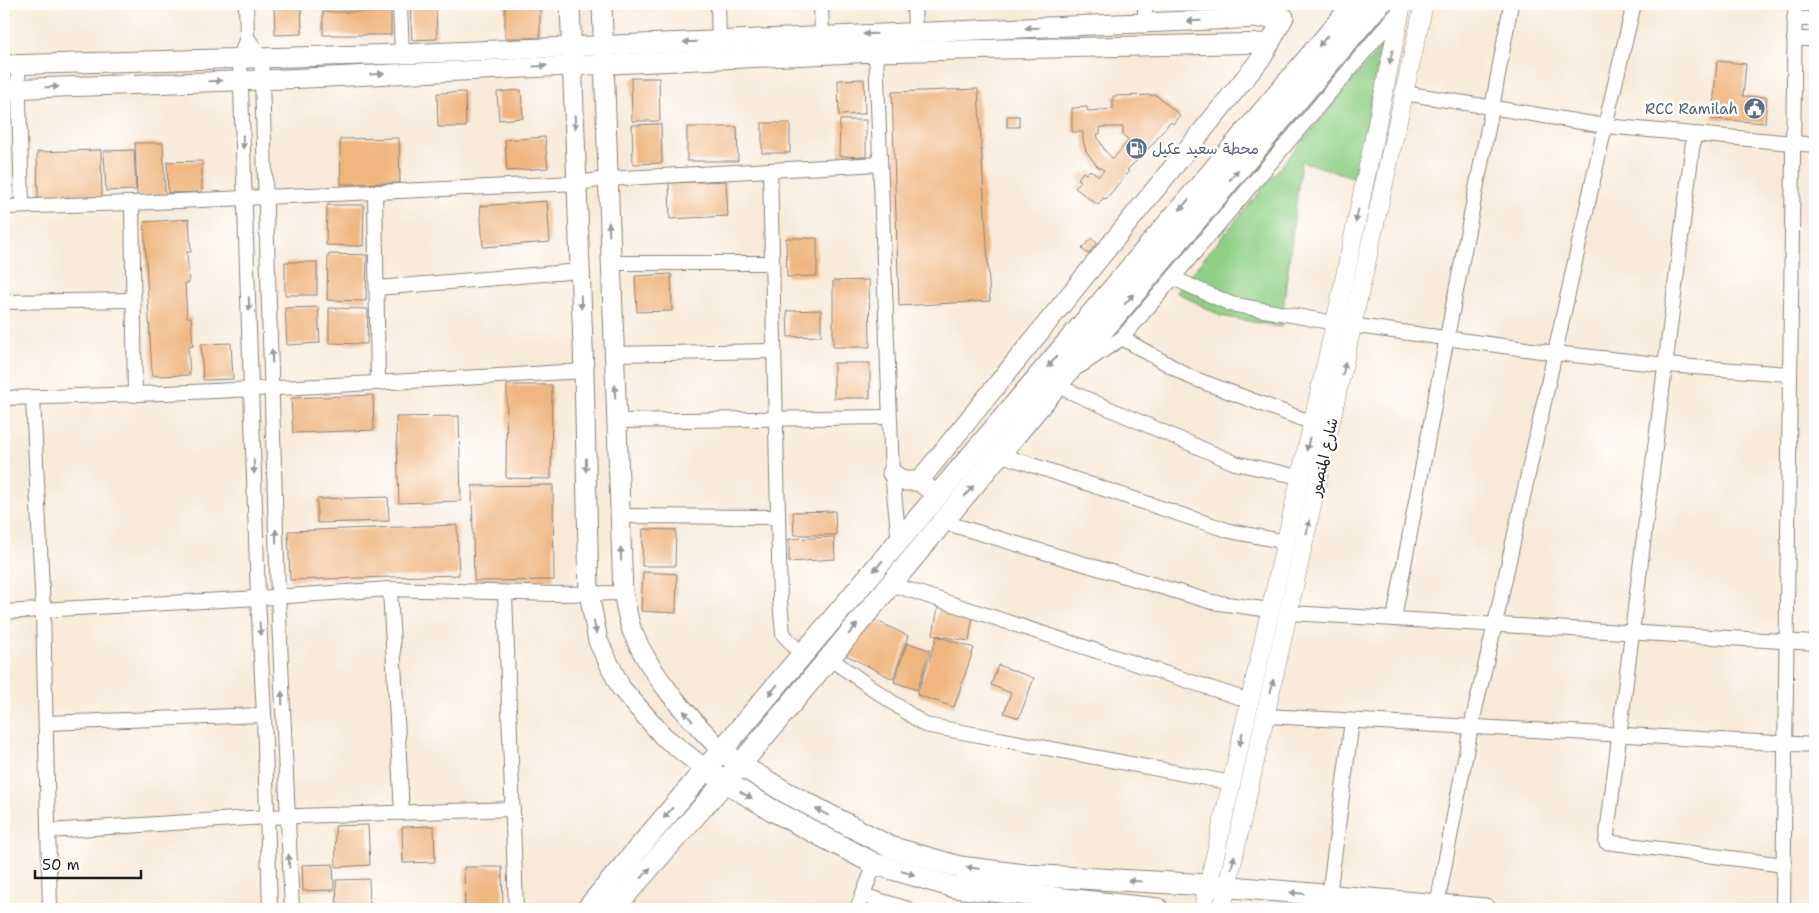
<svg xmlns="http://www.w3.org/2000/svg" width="1819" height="913" font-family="'Shantell Sans','Playpen Sans Arabic',sans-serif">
  <rect width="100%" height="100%" fill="#fff"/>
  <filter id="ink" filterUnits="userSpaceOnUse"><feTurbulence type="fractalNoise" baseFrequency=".02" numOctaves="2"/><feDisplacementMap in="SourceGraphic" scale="10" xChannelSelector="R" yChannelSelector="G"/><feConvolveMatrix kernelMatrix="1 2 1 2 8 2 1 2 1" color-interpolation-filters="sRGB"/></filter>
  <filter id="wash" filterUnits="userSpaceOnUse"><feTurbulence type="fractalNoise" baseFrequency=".0096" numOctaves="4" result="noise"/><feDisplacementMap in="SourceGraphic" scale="20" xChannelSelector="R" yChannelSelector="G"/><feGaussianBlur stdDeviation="1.12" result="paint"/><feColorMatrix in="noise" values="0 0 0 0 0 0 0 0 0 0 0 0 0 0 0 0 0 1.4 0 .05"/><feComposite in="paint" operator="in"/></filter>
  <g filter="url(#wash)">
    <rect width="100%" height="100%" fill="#f8ead9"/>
    <path fill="#90d086" stroke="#567651" d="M1382,46l-26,132 -55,-17 -20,166 -60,-11 -45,-24z"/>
    <g id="blocks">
      <g fill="#f0b680" fill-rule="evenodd">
        <path d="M274,4h27l1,30 -27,1z"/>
        <path d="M410,4h26l1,35 -25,1z"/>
        <rect x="505" y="4" width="35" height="34"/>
        <rect x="323" y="12" width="68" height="23"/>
        <path d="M1717,61l29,3 -3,32 24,1 -2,26 -53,-4z"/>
        <path d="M631,78h28l1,43h-28z"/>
        <path d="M864,79l1,35 -26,1 -1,-35z"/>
        <path d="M978,89l12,212 -91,5 -7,-214z"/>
        <path d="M521,90l2,28 -24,2 -2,-28z"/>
        <path d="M465,92l1,35h-28l-1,-34z"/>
        <path d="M1156,95l24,20 -7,9 -3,-2 -18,23 -25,25 2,1 -23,28 -3,-1 -5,7 -23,-17 6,-7 -3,-2 5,-7 3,2 4,-4 9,6 5,-6 -7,-4 -11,-15 -3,-11v-8h-11v-24l15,-1 1,4 25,-2v-13zM1100,127h23v8l6,5 -16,19 -8,-8 -7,-13 -1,-4h3z"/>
        <rect x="1007" y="116" width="12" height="11"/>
        <path d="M840,120h26v37l-27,-1z"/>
        <rect x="762" y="123" width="28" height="30"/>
        <path d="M661,124l1,39 -29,1 -1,-39z"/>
        <path d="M687,127h50l1,34h-51z"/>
        <path d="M545,137l3,31 -41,3 -2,-31z"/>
        <path d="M399,138l1,45 -59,1 -1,-45z"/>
        <path d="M135,143h28l2,52 -28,1z"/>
        <path d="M101,150l1,48 -64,2 -1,-48z"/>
        <path d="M134,150l2,40 -30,1 -2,-40z"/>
        <rect x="4" y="160" width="5" height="31"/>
        <path d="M202,161v31l-34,1 -1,-31z"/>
        <path d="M726,181l2,35 -58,3 -1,-36z"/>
        <path d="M547,201l3,41 -67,5 -3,-41z"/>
        <path d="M327,205h37l-1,41 -37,-1z"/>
        <path d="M189,219l2,33h-4l2,31h-4l2,34h4l2,29 -5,1 2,28 -38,1 -8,-154z"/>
        <path d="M786,238h31v38l-30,1z"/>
        <path d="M1091,238l6,5 -9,11 -6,-5z"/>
        <path d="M328,254l39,1 -1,46 -39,-1z"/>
        <rect x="285" y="262" width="32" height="33"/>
        <path d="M671,274l1,37 -35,1 -2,-36z"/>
        <path d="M869,280l1,67h-37v-66z"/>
        <path d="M318,307l2,36 -33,2 -2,-37z"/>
        <path d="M329,308l39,1 -1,35 -38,-1z"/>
        <path d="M821,310v26l-33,1 -1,-26z"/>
        <path d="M231,343l2,36 -30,1 -2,-36z"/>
        <rect x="834" y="363" width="36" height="35"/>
        <path d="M507,385h45l-1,94 -45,-1z"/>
        <path d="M373,395l1,35 -81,3 -2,-35z"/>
        <path d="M459,416l2,85 -62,2 -3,-86z"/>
        <path d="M553,485l1,95 -80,1 -2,-95z"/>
        <path d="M388,497l1,24 -72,2v-24z"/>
        <path d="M835,511l1,24h-42l-1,-23z"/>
        <path d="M457,525l2,50 -169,5 -2,-49z"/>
        <path d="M643,529l33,1 -1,36h-33z"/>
        <path d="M834,537l1,22 -46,3v-23z"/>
        <path d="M643,572l34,2 -1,39 -35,-2z"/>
        <path d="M939,602l34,12 -4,27 -36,-6z"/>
        <path d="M871,618l37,18 -15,43 -51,-26z"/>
        <path d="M937,636l37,12 -20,59 -37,-12z"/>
        <path d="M907,643l23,7 -13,40 -23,-8z"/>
        <path d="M998,665l36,13 -15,40 -15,-5 7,-20 -20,-8z"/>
        <path d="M368,825l2,40 -34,2 -1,-41z"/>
        <path d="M434,826l1,36 -32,1 -1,-36z"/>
        <path d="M333,864l1,26 -31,1 -1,-26z"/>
        <path d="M464,867h38l1,42h-38z"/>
        <path d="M369,879l1,30h-33l-1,-29z"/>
      </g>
    </g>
  </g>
  <g filter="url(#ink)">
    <use href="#blocks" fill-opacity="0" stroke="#8a837a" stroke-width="1"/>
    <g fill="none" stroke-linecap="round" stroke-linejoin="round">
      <defs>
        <g id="minor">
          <path d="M246,4l1,33 -7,21 18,540 6,117 6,194"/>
          <path d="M400,4l2,50"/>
          <path d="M718,4l1,36"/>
          <path d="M821,4l1,32"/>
          <path d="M914,4l1,28"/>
          <path d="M1145,4v19"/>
          <path d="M1233,4v15"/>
          <path d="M1794,19h21"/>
          <path d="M247,37l14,21 1,22 16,516 14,313"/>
          <path d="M1794,39h21"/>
          <path d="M876,52l16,421 7,69"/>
          <path d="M18,65l4,141"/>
          <path d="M1404,93l201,33 210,19"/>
          <path d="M1694,134l-88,708 178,23"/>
          <path d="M770,170l10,431 3,33 19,21"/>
          <path d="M375,193l3,190"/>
          <path d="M132,203l3,192"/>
          <path d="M4,207l128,-4 445,-20 30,-4 273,-15"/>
          <path d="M610,263h162"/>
          <path d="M1173,278l58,26 104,19 220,30 111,12 124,9"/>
          <path d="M377,288l203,-17"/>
          <path d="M4,302l129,-2"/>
          <path d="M1122,338l68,39 123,46"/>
          <path d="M614,354l160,-3"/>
          <path d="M1080,366l42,-28 278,-328"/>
          <path d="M1057,386l178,77 65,14"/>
          <path d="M4,398c193,-4 386,-16 580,-27"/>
          <path d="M33,398l10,213 7,298"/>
          <path d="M616,421l273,-4"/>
          <path d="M999,454l231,77 56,11"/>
          <path d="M620,516l158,1"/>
          <path d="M943,522l269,80 58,8"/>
          <path d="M891,584l359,117"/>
          <path d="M390,589l12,224"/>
          <path d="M505,593l11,316"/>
          <path d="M4,612l254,-14 132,-9 166,5 67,-1"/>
          <path d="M1289,613l526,30"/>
          <path d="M1394,618l53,-281 45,-229 19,-104"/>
          <path d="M829,658l96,67 307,58"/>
          <path d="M1266,716l549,29"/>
          <path d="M46,723l218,-8"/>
          <path d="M48,831l219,-14 246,-8"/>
          <path d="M862,895l46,14"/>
          <path d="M1329,895l23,-174"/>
          <path d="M1437,905l34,-178 24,-103 110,-498 29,-122"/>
          <path d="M857,909l18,-45"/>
          <path d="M1783,909l12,-905"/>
        </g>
        <g id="tertiary">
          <path d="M1203,909l132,-586 66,-313"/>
          <path d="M1222,909l202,-905"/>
        </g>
        <g id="secondary">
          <path d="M570,4l14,367 5,222 9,48 23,47 42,48 42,33"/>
          <path d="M602,4l21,589c3,12 5,26 9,38 20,47 55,84 90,120"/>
          <path d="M4,65l398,-11 882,-37 -21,39 -344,425"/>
          <path d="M4,89l258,-9 614,-28 394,-9"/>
          <path d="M892,473l11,8h16l10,8"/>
        </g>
        <g id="primary">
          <path d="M729,756l11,9 47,28 103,54 70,20 65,8 184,10 276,24"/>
          <path d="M714,775l58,35 103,54 79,23 204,22"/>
          <path d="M587,909l767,-905"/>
          <path d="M613,909l127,-144 358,-429 281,-332"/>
        </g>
      </defs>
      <use href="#minor" stroke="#8a837a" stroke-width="16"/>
      <use href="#tertiary" stroke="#8a837a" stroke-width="19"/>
      <use href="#secondary" stroke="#8a837a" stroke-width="21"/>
      <use href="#primary" stroke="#8a837a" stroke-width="23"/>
      <use href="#minor" stroke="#fff" stroke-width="14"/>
      <use href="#tertiary" stroke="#fff" stroke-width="18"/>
      <use href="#secondary" stroke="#fff" stroke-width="19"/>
      <use href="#primary" stroke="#fff" stroke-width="21"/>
    </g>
    <defs><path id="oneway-solid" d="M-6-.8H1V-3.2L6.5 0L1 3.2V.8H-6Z" transform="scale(1.25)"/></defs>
    <g fill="#999">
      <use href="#oneway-solid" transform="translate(1194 21) rotate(178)"/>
      <use href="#oneway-solid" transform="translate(1032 28) rotate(178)"/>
      <use href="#oneway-solid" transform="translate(870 34) rotate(178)"/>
      <use href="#oneway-solid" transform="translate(1323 41) rotate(130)"/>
      <use href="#oneway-solid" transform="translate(690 42) rotate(178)"/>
      <use href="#oneway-solid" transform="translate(1391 57) rotate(102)"/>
      <use href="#oneway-solid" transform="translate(540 66) rotate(-3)"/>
      <use href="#oneway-solid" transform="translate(377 74) rotate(-3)"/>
      <use href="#oneway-solid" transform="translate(215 81) rotate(-2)"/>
      <use href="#oneway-solid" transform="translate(52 87) rotate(-2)"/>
      <use href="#oneway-solid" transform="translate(575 122) rotate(88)"/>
      <use href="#oneway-solid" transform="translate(243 142) rotate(88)"/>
      <use href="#oneway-solid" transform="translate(1234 175) rotate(-50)"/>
      <use href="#oneway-solid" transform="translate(1184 205) rotate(130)"/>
      <use href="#oneway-solid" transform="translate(1357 216) rotate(102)"/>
      <use href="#oneway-solid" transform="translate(609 229) rotate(-92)"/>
      <use href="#oneway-solid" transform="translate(1129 299) rotate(-50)"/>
      <use href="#oneway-solid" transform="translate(581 302) rotate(88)"/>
      <use href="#oneway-solid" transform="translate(249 304) rotate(88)"/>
      <use href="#oneway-solid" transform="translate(272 356) rotate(-92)"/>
      <use href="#oneway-solid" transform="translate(1052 362) rotate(130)"/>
      <use href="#oneway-solid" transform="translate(1344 369) rotate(-77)"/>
      <use href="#oneway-solid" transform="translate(615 392) rotate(-92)"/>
      <use href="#oneway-solid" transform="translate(1308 444) rotate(103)"/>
      <use href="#oneway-solid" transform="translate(586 465) rotate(89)"/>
      <use href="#oneway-solid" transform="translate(254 467) rotate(88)"/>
      <use href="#oneway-solid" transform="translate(969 491) rotate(-50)"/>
      <use href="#oneway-solid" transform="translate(1308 527) rotate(-77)"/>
      <use href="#oneway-solid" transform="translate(276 536) rotate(-91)"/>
      <use href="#oneway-solid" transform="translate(621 554) rotate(-92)"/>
      <use href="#oneway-solid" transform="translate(878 566) rotate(130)"/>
      <use href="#oneway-solid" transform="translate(595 627) rotate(79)"/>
      <use href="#oneway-solid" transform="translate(260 629) rotate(87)"/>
      <use href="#oneway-solid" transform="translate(853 629) rotate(-50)"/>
      <use href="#oneway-solid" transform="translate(1272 686) rotate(-77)"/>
      <use href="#oneway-solid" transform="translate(773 690) rotate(130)"/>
      <use href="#oneway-solid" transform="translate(282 698) rotate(-92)"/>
      <use href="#oneway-solid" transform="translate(688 716) rotate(-131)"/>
      <use href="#oneway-solid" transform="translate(1241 739) rotate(103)"/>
      <use href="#oneway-solid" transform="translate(746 795) rotate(30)"/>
      <use href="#oneway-solid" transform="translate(822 812) rotate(-152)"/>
      <use href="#oneway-solid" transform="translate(668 813) rotate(130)"/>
      <use href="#oneway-solid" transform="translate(289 861) rotate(-93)"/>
      <use href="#oneway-solid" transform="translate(1233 862) rotate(-77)"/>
      <use href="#oneway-solid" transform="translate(973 868) rotate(-173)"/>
      <use href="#oneway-solid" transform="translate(646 873) rotate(-49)"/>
      <use href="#oneway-solid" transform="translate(908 873) rotate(16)"/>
      <use href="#oneway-solid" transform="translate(1135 881) rotate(-177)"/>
      <use href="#oneway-solid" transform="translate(1297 893) rotate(-175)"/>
    </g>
  </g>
  <defs>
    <symbol id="civic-disc" viewBox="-11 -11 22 22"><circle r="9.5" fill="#5c6f8a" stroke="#fff"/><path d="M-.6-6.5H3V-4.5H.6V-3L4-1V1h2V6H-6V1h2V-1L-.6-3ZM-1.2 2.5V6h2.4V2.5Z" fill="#fff"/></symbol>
    <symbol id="fuel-disc" viewBox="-11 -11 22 22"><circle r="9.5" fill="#5c6f8a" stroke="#fff"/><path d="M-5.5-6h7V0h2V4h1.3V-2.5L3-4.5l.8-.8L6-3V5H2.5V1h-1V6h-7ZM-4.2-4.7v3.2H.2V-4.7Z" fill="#fff"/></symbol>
  </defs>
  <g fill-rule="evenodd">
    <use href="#civic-disc" x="1742" y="96" width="25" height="25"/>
    <use href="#fuel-disc" x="1124" y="136" width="25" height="25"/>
  </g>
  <g text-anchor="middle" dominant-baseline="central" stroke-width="5" stroke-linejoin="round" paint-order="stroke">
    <g font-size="15" fill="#4e5e75" stroke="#fff" text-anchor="end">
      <text x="1738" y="109">RCC Ramilah</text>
      <text x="1152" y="149" text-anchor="start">محطة سعيد عكيل</text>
    </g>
    <g font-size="15" fill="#1c1c1c" stroke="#fff">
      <text transform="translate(1324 457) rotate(-77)">شارع المنصور</text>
    </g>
  </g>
  <rect width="1819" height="913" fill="none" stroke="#fff" stroke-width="20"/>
  <path d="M35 870v8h106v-8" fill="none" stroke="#1c1c1c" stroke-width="2.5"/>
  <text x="42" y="870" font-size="15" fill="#1c1c1c" stroke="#ffffff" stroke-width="4" paint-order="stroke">50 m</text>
</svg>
